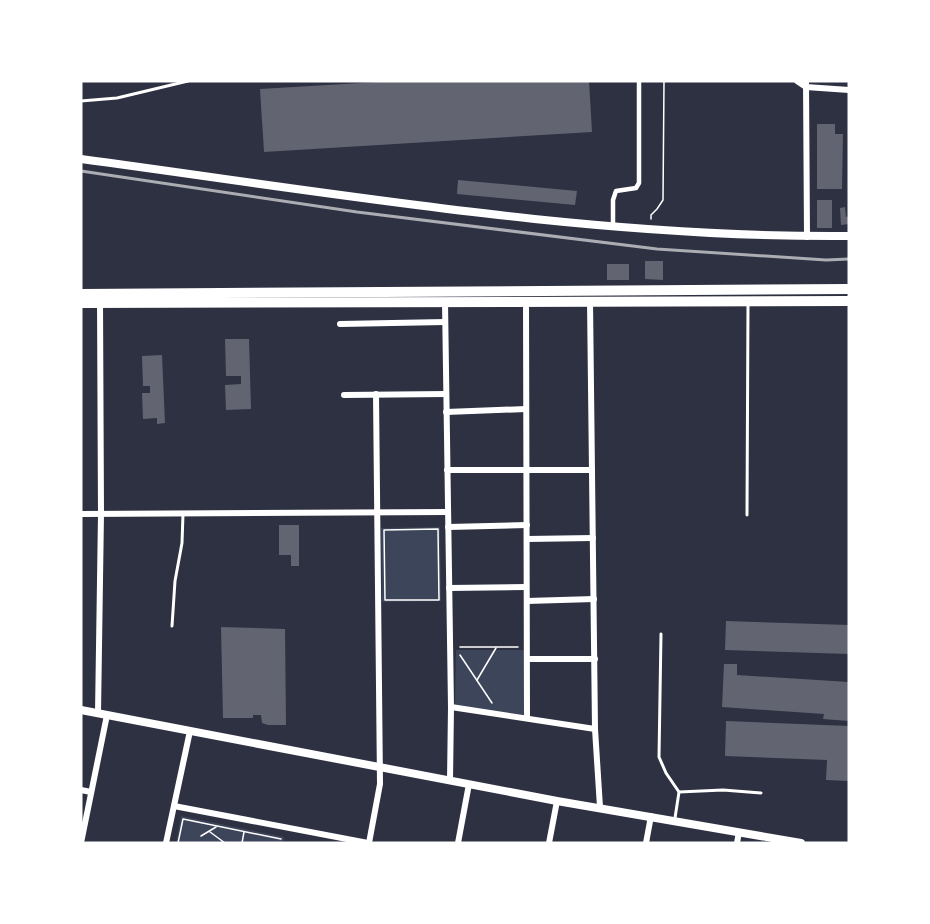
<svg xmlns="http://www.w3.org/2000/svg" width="930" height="924" font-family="Helvetica,sans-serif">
  <rect width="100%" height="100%" fill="#2d3142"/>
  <g fill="#3c4559">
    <path d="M440,527l1,74 -59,1 -1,-74z"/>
    <path d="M456,650h68v65l-69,-9z"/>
    <path d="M181,816l103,21 -1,6h-107z"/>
  </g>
  <g fill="#626471">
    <path d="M395,81h194l3,51 -328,20 -4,-63z"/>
    <path d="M817,124h18v10h8l-1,55h-25z"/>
    <path d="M458,180l119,11 -2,14 -118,-11z"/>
    <rect x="817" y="200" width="15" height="28"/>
    <path d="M845,207l1,10 3,-1v8l-8,1 -1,-17z"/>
    <path d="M645,261h18v19l-18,-1z"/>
    <rect x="607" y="264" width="22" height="16"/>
    <path d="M225,339h24l2,70 -25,1 -1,-25 16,-1v-8h-15z"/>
    <path d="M162,355l3,68 -8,1v-6l-14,1 -1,-26h8v-7h-7l-1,-30z"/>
    <path d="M279,525h20v41h-8v-11h-12z"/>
    <path d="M726,621l123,4v29l-124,-4z"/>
    <path d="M221,627l64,2 1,96h-18l-6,-2 -1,-8h-8v3h-30z"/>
    <path d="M724,664h13v11l112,7v39l-26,-2 1,-5 -102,-7z"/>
    <path d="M726,721l123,5v55l-23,-1 1,-20 -102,-4z"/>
  </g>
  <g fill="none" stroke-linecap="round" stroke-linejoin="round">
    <g stroke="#fff" stroke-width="1.5">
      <path d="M651,219v-4l6,-6 6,-9 1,-119"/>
      <path d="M438,529l1,71h-54l-1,-70z"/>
      <path d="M460,647h58"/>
      <path d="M460,655l32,48"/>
      <path d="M477,680l19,-32"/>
      <path d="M210,832l15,11"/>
      <path d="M201,836l15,-9"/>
      <path d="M178,843l5,-24 98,20"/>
      <path d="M242,843l2,-11"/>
    </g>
    <g stroke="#fff" stroke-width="3">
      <path d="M81,101l36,-3 71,-17"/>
      <path d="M747,515l1,-213"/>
      <path d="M172,626l3,-45 7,-38 1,-29"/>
      <path d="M661,634l-2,123 7,16 13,19 -4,26"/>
      <path d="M679,792l44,-2 38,3"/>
    </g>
    <path stroke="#fff" stroke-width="4.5" d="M613,227v-27l3,-9 20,-3 3,-5v-102"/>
    <g stroke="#fff" stroke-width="6">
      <path d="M797,81l9,6 43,3"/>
      <path d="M806,81l1,156"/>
      <path d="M526,301l1,417"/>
      <path d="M590,301l5,428 5,78"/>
      <path d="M445,302l6,405 -1,73"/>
      <path d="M340,324l105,-2"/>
      <path d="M344,395l102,-1"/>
      <path d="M446,412l80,-3"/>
      <path d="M447,470h145"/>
      <path d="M81,514l367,-2"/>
      <path d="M448,527l79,-2"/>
      <path d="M527,539l66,-1"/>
      <path d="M449,588l77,-1"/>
      <path d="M527,601l67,-2"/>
      <path d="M527,659h68"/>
      <path d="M451,707l144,22"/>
      <path d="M98,713l3,-199 -1,-214"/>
      <path d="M81,790l10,2"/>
      <path d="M174,806l194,37"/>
      <path d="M81,843l26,-128"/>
      <path d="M166,843l24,-112"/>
      <path d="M369,843l11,-59 -4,-390"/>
      <path d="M458,843l11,-59"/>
      <path d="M549,843l8,-42"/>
      <path d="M646,843l5,-27"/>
      <path d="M737,843l2,-11"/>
    </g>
    <g stroke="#fff" stroke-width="8">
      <path d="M81,159c254,34 511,79 768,77"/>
      <path d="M81,710l476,91 244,42"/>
    </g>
    <g stroke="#fff" stroke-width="10">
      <path d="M81,294l768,-5"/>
      <path d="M81,303l768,-2"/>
    </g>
    <path stroke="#abadb3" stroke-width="3" d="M81,171l276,41 300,37 169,11 23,-1"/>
  </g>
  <rect width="930" height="924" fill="none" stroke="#ffffff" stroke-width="165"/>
</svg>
